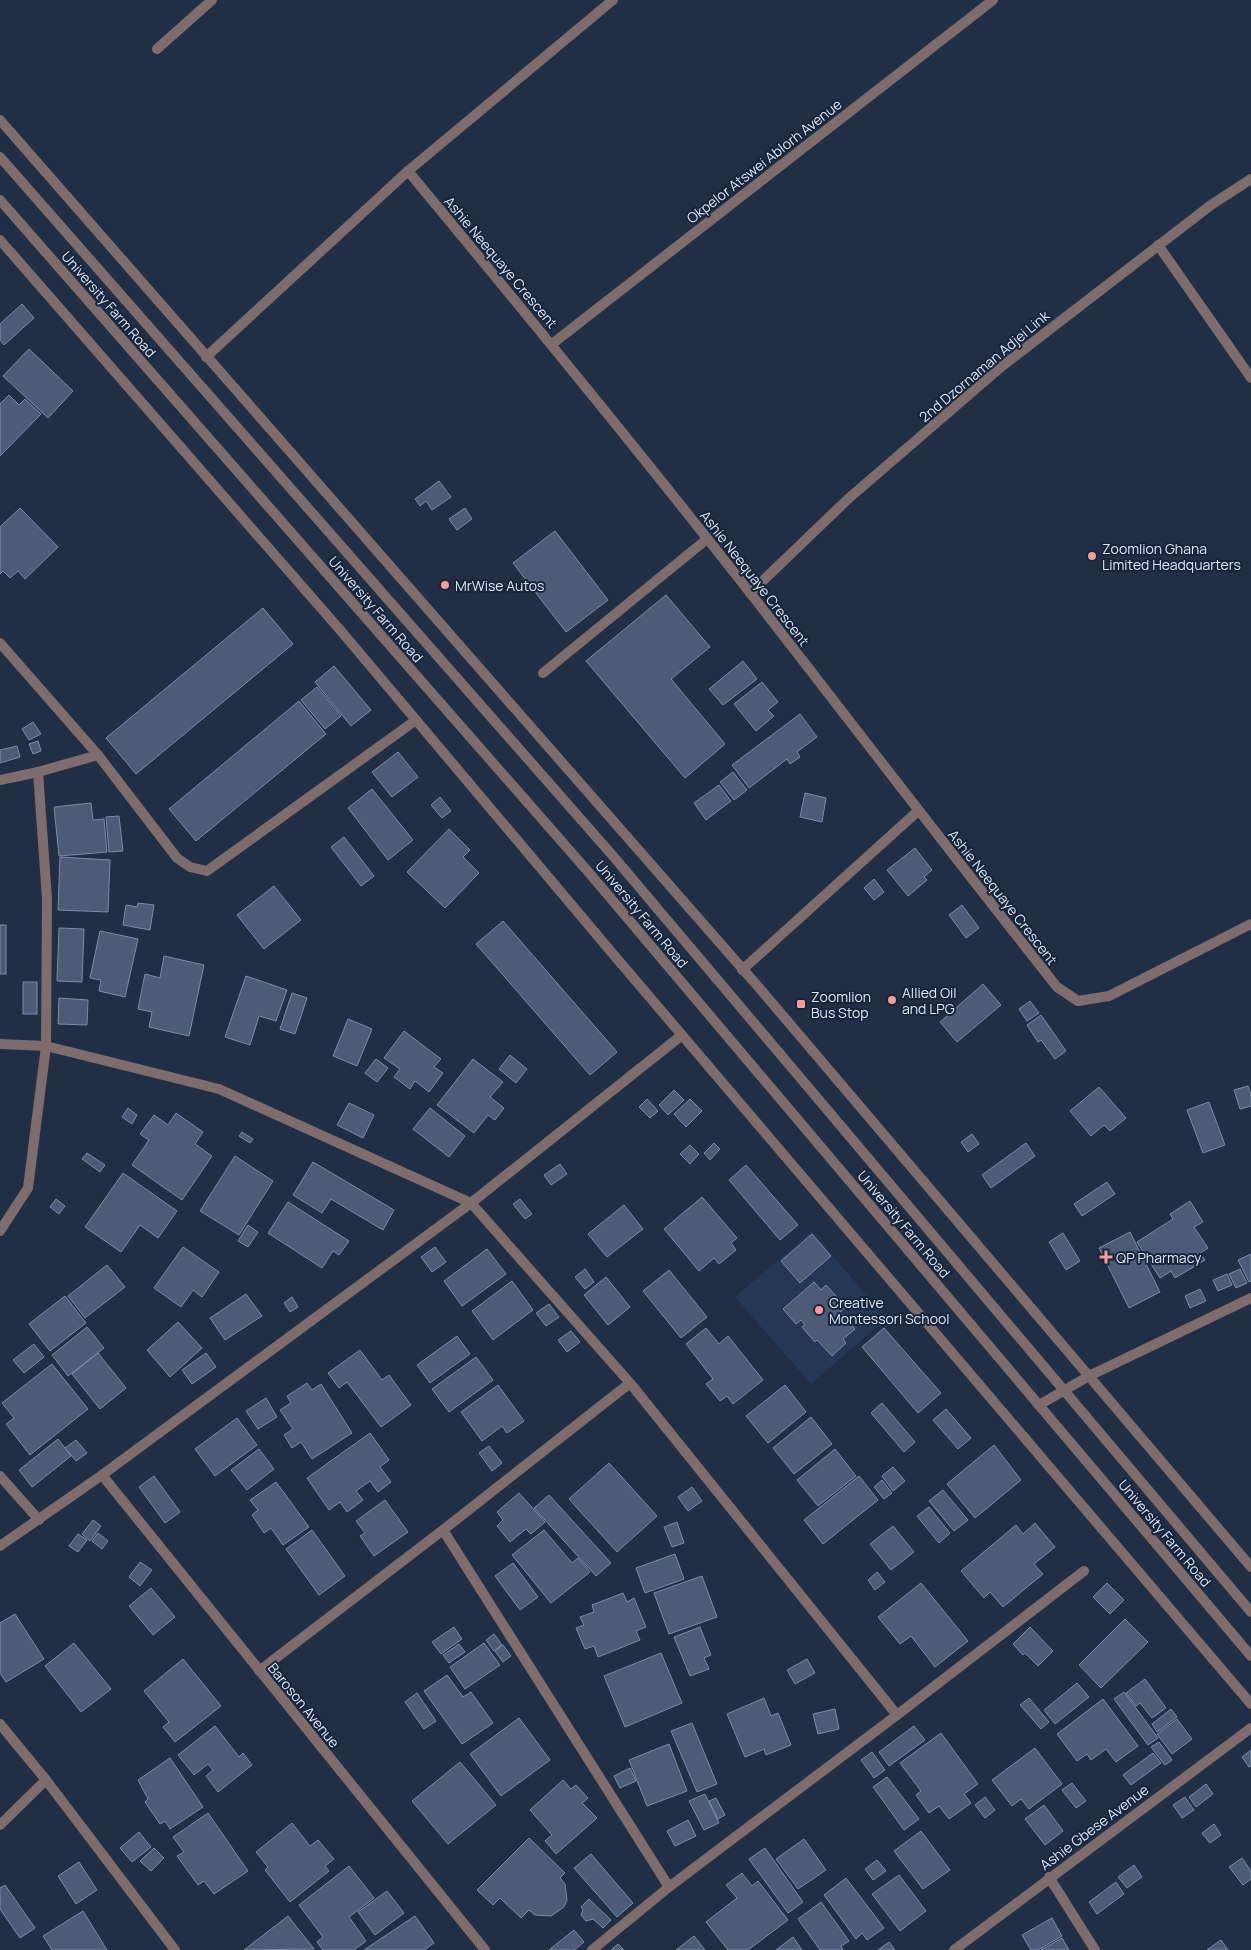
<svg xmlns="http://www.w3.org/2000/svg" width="1251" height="1950" font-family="Manrope,sans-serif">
  <rect width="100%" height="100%" fill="#202f46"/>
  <path fill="#253755" d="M812,1231l74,88 -75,65 -76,-87z"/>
  <g fill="#4c5c76" stroke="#7b8daa">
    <path d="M22,304l12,14 -30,27 -4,-5v-16z"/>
    <path d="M29,349l44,42 -25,27 -45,-42z"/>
    <path d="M9,395l10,10 6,-6 16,15 -41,42v-52z"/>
    <path d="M439,481l12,16 -19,13 -6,-9 -6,5 -5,-7z"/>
    <path d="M20,508l38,39 -33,32 -7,-8 -8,7 -7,-7 -3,3v-47z"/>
    <path d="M465,508l7,11 -15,11 -8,-11z"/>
    <path d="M555,531l53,69 -42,32 -53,-69z"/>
    <path d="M666,595l44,52 -39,32 54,65 -40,34 -99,-117z"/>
    <path d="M263,608l30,36 -157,130 -30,-36z"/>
    <path d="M743,661l14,18 -34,26 -14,-16z"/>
    <path d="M334,666l37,44 -20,16 -36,-44z"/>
    <path d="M762,682l16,20 -10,8 6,6 -18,15 -22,-27z"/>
    <path d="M317,687l24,29 -16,13 -24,-29z"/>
    <path d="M299,701l27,33 -130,107 -27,-32z"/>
    <path d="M800,714l17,23 -20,15 3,5 -10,7 -3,-5 -38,29 -17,-23z"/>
    <path d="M33,722l8,12 -12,6 -7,-11z"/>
    <path d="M38,741l3,10 -8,3 -4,-10z"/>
    <path d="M17,746l3,11 -20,6v-13z"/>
    <path d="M398,752l20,25 -26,20 -20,-25z"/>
    <path d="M733,772l14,18 -13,10 -14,-18z"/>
    <path d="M719,785l12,16 -25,19 -12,-17z"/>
    <path d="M372,789l41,51 -25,20 -40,-52z"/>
    <path d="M805,793l21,5 -4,24 -22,-5z"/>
    <path d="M440,797l11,14 -9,7 -11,-13z"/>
    <path d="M91,803l2,17 11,-1 3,33 -48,4 -5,-49z"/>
    <path d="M119,816l4,35 -14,1 -3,-35z"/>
    <path d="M449,829l21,21 -7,7 16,16 -34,35 -38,-36z"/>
    <path d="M344,837l30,39 -13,10 -30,-39z"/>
    <path d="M915,848l17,22 -8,7 3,3 -19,16 -21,-26z"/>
    <path d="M60,857l50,3 -2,52 -50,-2z"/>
    <path d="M874,879l10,13 -10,8 -10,-12z"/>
    <path d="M274,886l27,34 -37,29 -27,-34z"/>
    <path d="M138,903l16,2 -4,25 -27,-5 3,-20 11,2z"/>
    <path d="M962,905l17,23 -13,10 -17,-23z"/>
    <path d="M503,921l114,131 -27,23 -114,-131z"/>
    <rect x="0" y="925" width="6" height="49"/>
    <path d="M59,928l25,1 -2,53 -25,-1z"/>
    <path d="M100,931l38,8 -13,58 -26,-6 2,-11 -11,-2z"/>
    <path d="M164,956l40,9 -15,71 -40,-9 3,-15 -14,-3 7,-35 15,4z"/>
    <path d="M246,976l41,14 -11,31 -17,-5 -9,29 -25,-8z"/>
    <rect x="23" y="982" width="14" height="32"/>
    <path d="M983,984l18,21 -44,37 -17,-20z"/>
    <path d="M292,993l15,5 -12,36 -15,-5z"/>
    <path d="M59,998l29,2 -1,25 -29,-1z"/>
    <path d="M1030,1001l9,12 -12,8 -8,-12z"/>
    <path d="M1041,1015l25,36 -11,8 -14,-19 -3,2 -11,-17z"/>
    <path d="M348,1019l24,10 -15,37 -24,-10z"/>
    <path d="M404,1031l37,28 -7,8 9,6 -14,19 -14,-11 -5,8 -16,-12 6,-8 -16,-11z"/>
    <path d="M510,1055l17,14 -11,14 -17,-14z"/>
    <path d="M376,1059l12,9 -11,14 -12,-9z"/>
    <path d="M473,1059l30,23 -13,15 14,11 -9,12 -7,-5 -14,18 -37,-28z"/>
    <path d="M1248,1086l3,8v12l-11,3 -6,-19z"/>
    <path d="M1099,1087l27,31 -16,13 -6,-6 -13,11 -21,-25z"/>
    <path d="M674,1090l10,10 -16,15 -9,-10z"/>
    <path d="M647,1099l11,12 -8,7 -11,-11z"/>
    <path d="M690,1099l12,12 -16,16 -12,-13z"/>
    <path d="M1209,1102l16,43 -22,8 -16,-43z"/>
    <path d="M349,1103l25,12 -11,23 -26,-13z"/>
    <path d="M128,1108l9,7 -5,9 -10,-7z"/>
    <path d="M430,1108l35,28 -16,21 -36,-28z"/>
    <path d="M176,1113l27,19 -8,12 17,12 -30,44 -50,-35 17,-25 -9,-6 14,-19 14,10z"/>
    <path d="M242,1132l11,7 -3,4 -11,-7z"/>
    <path d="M972,1134l7,10 -11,8 -7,-10z"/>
    <path d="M714,1143l6,6 -10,11 -6,-7z"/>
    <path d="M1026,1143l9,13 -44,32 -9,-13z"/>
    <path d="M690,1145l9,9 -9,10 -10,-10z"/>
    <path d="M87,1153l18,12 -5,7 -18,-13z"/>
    <path d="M235,1156l38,25 -34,54 -39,-24z"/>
    <path d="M313,1162l81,48 -11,20 -52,-31 -9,14 -29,-18z"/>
    <path d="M560,1164l7,10 -16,11 -7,-10z"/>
    <path d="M746,1165l52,60 -18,15 -51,-60z"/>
    <path d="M123,1173l54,38 -19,27 -18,-13 -19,27 -36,-25z"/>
    <path d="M1107,1182l8,12 -33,22 -8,-12z"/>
    <path d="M702,1197l35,41 -6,5 5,7 -17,14 -5,-6 -15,13 -35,-42z"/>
    <path d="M56,1199l9,7 -6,8 -9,-7z"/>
    <path d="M520,1199l12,15 -7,5 -12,-15z"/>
    <path d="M1190,1201l13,21 -9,5 14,21 -8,5 5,7 -30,18 -4,-7 -11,7 -23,-36 36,-23 -3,-5z"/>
    <path d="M288,1202l61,39 -10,14 -6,-4 -11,17 -54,-35z"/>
    <path d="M624,1205l19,24 -36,28 -19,-23z"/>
    <path d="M248,1225l10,7 -10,15 -10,-6z"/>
    <path d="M1130,1232l30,60 -31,16 -30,-60z"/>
    <path d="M1063,1233l17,28 -14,9 -17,-28z"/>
    <path d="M812,1234l19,22 -31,27 -19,-22z"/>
    <path d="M183,1247l36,25 -17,25 -9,-7 -12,17 -27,-19z"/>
    <path d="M435,1247l11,15 -14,10 -11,-15z"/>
    <path d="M487,1249l19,25 -44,32 -18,-25z"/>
    <path d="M1251,1254v27l-2,1 -11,-22z"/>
    <path d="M107,1265l18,22 -40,31 -17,-22z"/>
    <path d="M585,1269l9,13 -9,7 -10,-12z"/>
    <path d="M1240,1269l7,14 -11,5 -7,-14z"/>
    <path d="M669,1270l38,47 -26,21 -38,-47z"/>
    <path d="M1227,1274l5,11 -14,6 -5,-11z"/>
    <path d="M606,1277l24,30 -22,18 -24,-30z"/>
    <path d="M512,1281l21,29 -40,30 -21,-29z"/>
    <path d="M814,1282l7,8 5,-5 20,22 -6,5 15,17 -12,10 3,4 -14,13 -15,-16 -2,2 -13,-15 3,-2 -4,-5 -5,4 -13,-15z"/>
    <path d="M1200,1289l6,12 -16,7 -5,-12z"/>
    <path d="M246,1294l16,22 -37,24 -15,-22z"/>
    <path d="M65,1296l21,27 -36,28 -21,-27z"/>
    <path d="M292,1297l6,10 -8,5 -6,-9z"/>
    <path d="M549,1304l10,13 -13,9 -10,-13z"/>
    <path d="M178,1322l24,26 -32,29 -23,-27z"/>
    <path d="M87,1327l17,21 -36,28 -16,-21z"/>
    <path d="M706,1328l13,16 9,-8 35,44 -30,24 -6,-8 -7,5 -14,-17 7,-5 -27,-35z"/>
    <path d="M884,1328l57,65 -23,20 -56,-66z"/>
    <path d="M571,1331l9,11 -13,10 -9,-12z"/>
    <path d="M457,1336l13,18 -40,29 -13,-18z"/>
    <path d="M34,1344l10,13 -20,16 -11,-13z"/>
    <path d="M360,1350l22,30 7,-5 22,30 -30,22 -34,-45 -8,6 -11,-15z"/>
    <path d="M98,1353l28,35 -26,21 -28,-35z"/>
    <path d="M206,1353l10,14 -24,17 -10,-14z"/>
    <path d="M476,1357l17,23 -44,32 -17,-23z"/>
    <path d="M52,1364l36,45 -58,46 -24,-31 8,-6 -12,-15z"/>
    <path d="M307,1383l5,7 9,-6 31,49 -40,26 -11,-17 -9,6 -8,-13 9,-6 -13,-19 11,-7 -4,-7z"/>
    <path d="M498,1385l26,36 -17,12 -5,-7 -20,15 -21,-29z"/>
    <path d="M785,1385l21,27 -38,31 -22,-27z"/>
    <path d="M266,1398l11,19 -19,12 -12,-18z"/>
    <path d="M882,1403l33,39 -11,10 -33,-39z"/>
    <path d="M946,1409l25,29 -13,11 -25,-29z"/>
    <path d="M811,1417l21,27 -38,30 -21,-26z"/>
    <path d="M237,1418l20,27 -42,31 -20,-27z"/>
    <path d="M370,1433l19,27 -9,7 11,15 -13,10 -8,-11 -14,10 7,9 -16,12 -7,-10 -11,8 -22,-32z"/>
    <path d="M58,1439l13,17 -39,31 -13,-17z"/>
    <path d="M76,1440l11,13 -11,8 -11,-13z"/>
    <path d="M994,1445l27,35 -46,38 -28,-34z"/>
    <path d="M489,1446l13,17 -10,8 -13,-18z"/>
    <path d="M259,1449l15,20 -27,21 -16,-20z"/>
    <path d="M835,1449l21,27 -38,30 -21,-26z"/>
    <path d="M609,1463l48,53 -40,36 -48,-53z"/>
    <path d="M893,1467l12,14 -12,10 -11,-15z"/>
    <path d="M154,1476l26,36 -15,11 -26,-36z"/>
    <path d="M859,1476l19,24 -55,44 -19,-24z"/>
    <path d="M882,1480l10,13 -8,6 -10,-12z"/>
    <path d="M276,1482l33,45 -26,18 -12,-17 -7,5 -12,-18 6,-5 -8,-10z"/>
    <path d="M692,1487l10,14 -14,10 -10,-14z"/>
    <path d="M943,1490l25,30 -14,11 -25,-30z"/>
    <path d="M519,1493l26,29 -14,12 -5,-5 -16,13 -13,-16 6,-6 -6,-8z"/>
    <path d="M549,1495l62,68 -15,13 -62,-68z"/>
    <path d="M385,1500l23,32 -34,24 -14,-20 5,-3 -9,-12z"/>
    <path d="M929,1507l21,26 -11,10 -22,-27z"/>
    <path d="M93,1520l8,6 -11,15 -8,-7z"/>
    <path d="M677,1522l7,21 -12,4 -8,-20z"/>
    <path d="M1035,1523l20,24 -21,17 9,10 -40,33 -13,-15 -6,6 -23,-27 55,-46 7,9z"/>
    <path d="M893,1526l21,26 -23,18 -21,-26z"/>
    <path d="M312,1530l33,46 -26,19 -33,-46z"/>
    <path d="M544,1530l28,33 6,-5 12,14 -39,31 -39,-48z"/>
    <path d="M98,1533l10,8 -6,8 -10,-8z"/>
    <path d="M78,1534l9,6 -9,12 -9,-6z"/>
    <path d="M675,1554l9,25 -39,14 -9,-25z"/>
    <path d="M140,1562l12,8 -12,16 -11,-9z"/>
    <path d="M513,1563l25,34 -18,13 -25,-34z"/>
    <path d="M877,1572l8,10 -10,8 -7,-10z"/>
    <path d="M702,1576l15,41 -48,17 -15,-41z"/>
    <path d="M921,1583l47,58 -33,26 -24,-31 -11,8 -22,-27z"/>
    <path d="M1107,1583l17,17 -14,14 -17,-17z"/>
    <path d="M151,1588l24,29 -22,18 -24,-29z"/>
    <path d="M623,1593l4,9 7,-4 12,29 -10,4 4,9 -42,17 -4,-11 -9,3 -9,-21 8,-3 -4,-8 14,-5 -2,-7z"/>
    <path d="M15,1614l29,45 -38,23 -6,-9v-50z"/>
    <path d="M1125,1619l23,23 -47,46 -22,-23z"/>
    <path d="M454,1627l8,12 -21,15 -9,-12z"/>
    <path d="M700,1627l11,28 -7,3 5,11 -19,7 -16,-39z"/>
    <path d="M1030,1627l23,24 -15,15 -13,-13 -2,2 -10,-11z"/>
    <path d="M494,1634l8,11 -8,6 -8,-11z"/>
    <path d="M74,1643l37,46 -30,23 -36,-46z"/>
    <path d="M484,1643l16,22 -35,24 -15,-22z"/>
    <path d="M459,1644l6,8 -16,11 -6,-8z"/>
    <path d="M503,1645l8,11 -8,6 -8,-11z"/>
    <path d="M661,1653l21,50 -57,24 -21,-51z"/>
    <path d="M183,1659l38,47 -46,36 -12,-15 6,-5 -25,-31z"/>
    <path d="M807,1659l8,14 -20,11 -8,-14z"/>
    <path d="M447,1675l16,22 8,-5 22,31 -31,21 -38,-53z"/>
    <path d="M1145,1679l21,29 -14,10 -12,-15 -4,3 -10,-13z"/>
    <path d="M1077,1683l12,14 -34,27 -11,-14z"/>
    <path d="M1124,1692l34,46 -10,7 -34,-46z"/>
    <path d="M417,1693l19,28 -12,8 -19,-27z"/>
    <path d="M764,1698l7,18 7,-3 13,32 -25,10 -2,-6 -19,8 -18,-43z"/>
    <path d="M1029,1698l20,24 -8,7 -21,-24z"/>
    <path d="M1103,1699l35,47 -22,16 -10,-13 -15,11 -4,-6 -10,7 -20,-27z"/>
    <path d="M835,1709l4,20 -21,5 -5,-20z"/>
    <path d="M1171,1709l6,8 -20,15 -5,-8z"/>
    <path d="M519,1718l31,42 -49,36 -31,-42z"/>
    <path d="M1177,1719l15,20 -20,15 -15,-20z"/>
    <path d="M692,1723l25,61 -20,8 -26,-61z"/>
    <path d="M215,1726l24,31 4,-4 9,12 -34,27 -12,-16 7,-6 -5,-6 -14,11 -16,-20z"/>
    <path d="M914,1726l11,14 -36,26 -10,-14z"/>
    <path d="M941,1733l37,51 -14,10 7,9 -22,16 -10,-13 -10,7 -13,-18 5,-4 -21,-28z"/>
    <path d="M1159,1742l13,18 -7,5 -14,-18z"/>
    <path d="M669,1744l18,47 -40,15 -18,-46z"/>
    <path d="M1035,1748l27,36 -33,25 -8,-10 -9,7 -20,-26z"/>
    <path d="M1251,1750v16l-2,1 -7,-10z"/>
    <path d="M872,1752l13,18 -11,8 -13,-18z"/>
    <path d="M1153,1753l8,10 -30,22 -8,-10z"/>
    <path d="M170,1758l33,49 -33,22 -5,-8 -5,3 -15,-22 3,-3 -10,-19z"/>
    <path d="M460,1762l36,43 -48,39 -36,-43z"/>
    <path d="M630,1768l6,13 -16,7 -6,-12z"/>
    <path d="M887,1777l32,42 -15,11 -31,-43z"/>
    <path d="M563,1780l8,9 5,-4 12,13 -6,5 15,15 -41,36 -11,-13 7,-6 -22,-25z"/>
    <path d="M1072,1783l14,18 -10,7 -14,-18z"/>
    <path d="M1206,1784l7,10 -17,13 -7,-10z"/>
    <path d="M705,1794l14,29 -15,7 -15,-29z"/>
    <path d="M985,1797l10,13 -10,8 -10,-13z"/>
    <path d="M1185,1797l9,13 -12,8 -9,-13z"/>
    <path d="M716,1798l9,17 -7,4 -9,-18z"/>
    <path d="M1044,1805l19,26 -18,14 -20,-26z"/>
    <path d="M208,1813l40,58 -34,23 -10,-13 -6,4 -21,-29 7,-4 -11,-15z"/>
    <path d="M688,1820l8,16 -21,10 -8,-15z"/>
    <path d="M292,1823l18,23 8,-6 16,19 -9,7 4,5 -39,31 -25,-32 3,-3 -12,-15z"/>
    <path d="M1214,1824l7,11 -11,8 -8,-10z"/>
    <path d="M921,1831l29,39 -27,19 -29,-38z"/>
    <path d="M139,1832l12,15 -19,15 -12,-14z"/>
    <path d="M529,1838l36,35 -5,5 5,6 2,16 -3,7 -13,9 -16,-1 -6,-5 -8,8 -21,-20 -7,7 -16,-15z"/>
    <path d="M804,1839l22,31 -28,19 -22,-30z"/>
    <path d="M154,1848l10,10 -13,13 -11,-10z"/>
    <path d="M765,1848l38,54 -15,11 -39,-54z"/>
    <path d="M591,1854l42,49 -16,14 -43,-49z"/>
    <path d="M1242,1858l9,13v8l-8,6 -14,-18z"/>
    <path d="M877,1860l9,11 -13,9 -8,-11z"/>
    <path d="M79,1862l18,28 -21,14 -18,-28z"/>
    <path d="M1134,1865l8,12 -15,11 -9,-11z"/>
    <path d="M349,1866l25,32 -25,19 17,24 -12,9h-31l-6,-8 6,-5 -24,-32z"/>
    <path d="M742,1873l10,13 6,-5 30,39 -40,30h-20l-22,-28 31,-24 -11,-13z"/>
    <path d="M899,1875l27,36 -26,20 -28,-37z"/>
    <path d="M846,1878l38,50 -17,12 -5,-7 -6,6 -32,-44z"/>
    <path d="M1116,1882l8,12 -27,20 -8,-12z"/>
    <path d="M5,1885l30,43 -15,10 -20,-29v-21z"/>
    <path d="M387,1891l17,22 -29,22 -17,-23z"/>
    <path d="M589,1899l22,21 -8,8 -10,-9 -7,2 -5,-6 2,-5 -2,-3z"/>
    <path d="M821,1902l28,39 -8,5 2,4h-23l-22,-31z"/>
    <path d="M83,1911l24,39h-55l-9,-14z"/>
    <path d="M288,1916l26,33 -70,1z"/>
    <path d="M415,1916l19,27 -10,7h-60z"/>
    <path d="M1052,1918l10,18 -24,14h-7l-9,-15z"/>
    <path d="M574,1930l10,12 -10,8h-25z"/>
    <path d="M694,1936l11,14h-29z"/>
    <path d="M793,1937l9,13h-26z"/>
    <path d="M1062,1938l7,12h-28z"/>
    <path d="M1221,1940l7,10h-21z"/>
    <path d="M889,1942l6,8h-17z"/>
    <path d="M618,1944l6,6h-13z"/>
  </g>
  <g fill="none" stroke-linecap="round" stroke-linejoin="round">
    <g stroke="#7e6d6c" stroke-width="10">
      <path d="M157,49l55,-49"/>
      <path d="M0,120l761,870 490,577"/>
      <path d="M408,171c116,140 231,280 343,423 102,131 203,263 306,393l21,14 31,-5 142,-72"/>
      <path d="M0,240l341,391 272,323 638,750"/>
      <path d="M1158,245l93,133"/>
      <path d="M552,344l441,-344"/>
      <path d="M206,357l202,-186 205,-171"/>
      <path d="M750,593l98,-94 153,-132 210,-162 40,-26"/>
      <path d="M0,643l98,112 79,103 13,9 17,4 209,-151"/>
      <path d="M543,673l164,-134"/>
      <path d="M0,780l38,-8 60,-17"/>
      <path d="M742,970l176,-159"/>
      <path d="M0,1044l46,2 173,43 252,114 159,180 267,332"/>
      <path d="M0,1231l28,-43 18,-142 1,-147 -9,-127"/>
      <path d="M102,1475l383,475"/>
      <path d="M0,1476l39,44"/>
      <path d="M443,1530l226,357"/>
      <path d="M0,1546l102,-71 369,-272 211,-168"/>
      <path d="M259,1671l184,-141 187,-147"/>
      <path d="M0,1724l46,56 129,170"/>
      <path d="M0,1825l46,-45"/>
      <path d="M1049,1877l46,73"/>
      <path d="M592,1950l77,-63 228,-172 187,-144"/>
      <path d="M954,1950l297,-222"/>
    </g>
    <g stroke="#7e6d6c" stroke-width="10">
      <path d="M0,157l613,699 638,756"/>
      <path d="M0,200l591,675 660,781"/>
      <path d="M1039,1405l50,-29 162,-78"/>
    </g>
  </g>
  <g fill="#f59b98" stroke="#16253c" stroke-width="2">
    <circle cx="1092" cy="556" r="5"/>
    <circle cx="445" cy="585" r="5"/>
    <circle cx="892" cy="1000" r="5"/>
    <rect x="796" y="999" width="10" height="10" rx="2.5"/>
    <path d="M1103.5 1249.5h5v5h5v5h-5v5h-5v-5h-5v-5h5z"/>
    <circle cx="819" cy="1310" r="5"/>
  </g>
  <g text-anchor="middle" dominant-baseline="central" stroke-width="4" stroke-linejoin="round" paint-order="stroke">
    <g font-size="14" fill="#dde7f7" stroke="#16253c">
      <text transform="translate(764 161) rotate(-38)">Okpelor Atswei Ablorh Avenue</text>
      <text transform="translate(501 262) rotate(50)">Ashie Neequaye Crescent</text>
      <text transform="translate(109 304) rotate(49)">University Farm Road</text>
      <text transform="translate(984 366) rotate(-40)">2nd Dzornaman Adjei Link</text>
      <text transform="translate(755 578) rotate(52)">Ashie Neequaye Crescent</text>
      <text transform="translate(376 609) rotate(49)">University Farm Road</text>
      <text transform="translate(1003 897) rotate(52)">Ashie Neequaye Crescent</text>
      <text transform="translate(642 914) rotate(50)">University Farm Road</text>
      <text transform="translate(904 1224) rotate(50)">University Farm Road</text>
      <text transform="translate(1165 1533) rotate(50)">University Farm Road</text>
      <text transform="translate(304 1705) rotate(51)">Baroson Avenue</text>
      <text transform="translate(1094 1827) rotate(-37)">Ashie Gbese Avenue</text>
    </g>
    <g font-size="14" fill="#dde7f7" stroke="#16253c" text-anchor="start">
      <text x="1102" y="548">Zoomlion Ghana<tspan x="1102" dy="16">Limited Headquarters</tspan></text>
      <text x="455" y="585">MrWise Autos</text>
      <text x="902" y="992">Allied Oil<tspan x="902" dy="16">and LPG</tspan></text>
      <text x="811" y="996">Zoomlion<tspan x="811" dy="16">Bus Stop</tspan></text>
      <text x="1116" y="1257">QP Pharmacy</text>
      <text x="829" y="1302">Creative<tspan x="829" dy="16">Montessori School</tspan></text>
    </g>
  </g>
</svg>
